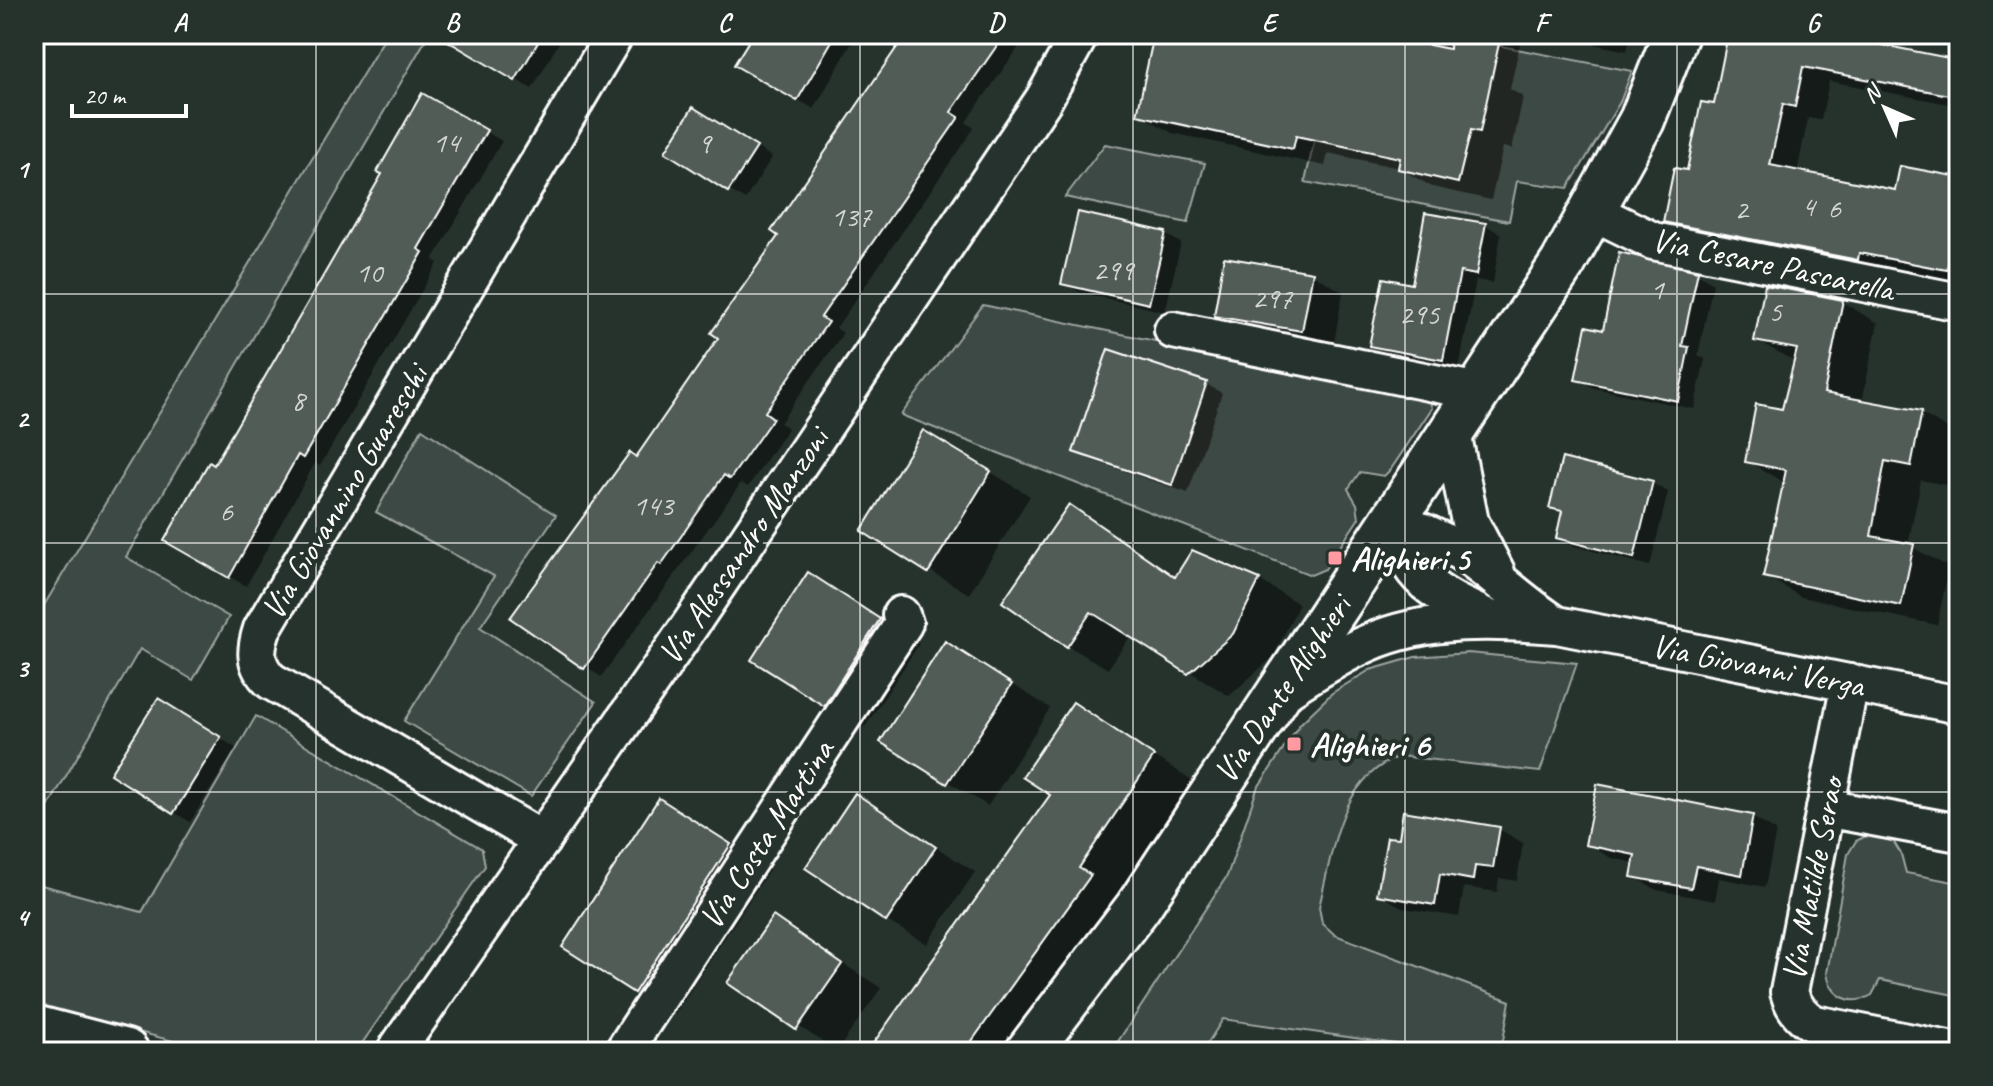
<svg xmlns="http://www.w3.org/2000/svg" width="1993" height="1086" font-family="Caveat,sans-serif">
  <rect width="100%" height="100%" fill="#26332d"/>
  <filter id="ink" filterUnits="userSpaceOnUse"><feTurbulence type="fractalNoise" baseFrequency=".0125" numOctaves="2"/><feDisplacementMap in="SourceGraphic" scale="16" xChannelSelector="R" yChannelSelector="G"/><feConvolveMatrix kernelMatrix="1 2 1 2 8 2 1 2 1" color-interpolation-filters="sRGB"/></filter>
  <g filter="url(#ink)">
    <g fill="#3e4944" stroke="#9ea4a2" stroke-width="2" fill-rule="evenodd">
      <path d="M387,34h42l-303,523 103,60 -36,63 -53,-31 -106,182v-209z"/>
      <path d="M1338,34l62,124 -2,11 31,7 34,-14 8,-32 -95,-96h61l195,37 -12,31 -52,86 -51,-7 -8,40 -204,-39z"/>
      <path d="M1105,144l100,19 -17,60 -123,-26z"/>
      <path d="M983,305l436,91 10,4 3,8 -41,61 -7,7 -24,-4 -12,17 9,15 2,14 -34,51 -14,6 -410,-160zM1108,349l98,33 -35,103 -98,-33z"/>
      <path d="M422,429l134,86 -76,112 116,75 -65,94 -127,-75 90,-145 -118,-64z"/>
      <path d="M1468,653l109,10 -37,109 -140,-16c-61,22 -67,96 -81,151l3,16 13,12 175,66 -9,51h-50l-228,-33 -21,33h-91l116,-176 30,-87 43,-65 32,-31 38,-23 45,-13z"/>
      <path d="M256,716l226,133 3,17 -129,186h-142l-180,-48v-121l108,29z"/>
      <path d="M1870,834l22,5 9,15 5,19 53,10v113l-79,-16 -8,15c-21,12 -41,2 -45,-22l21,-119 8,-13z"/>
    </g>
    <g fill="#0007">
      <path d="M459,34h105l-32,55 -78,-46z"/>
      <path d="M755,34h102l-43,75 -77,-45z"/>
      <path d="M907,34h121l-62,88 8,6 -138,200 7,5 -63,90 8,5 -40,59 -7,-4 -140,194 -88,-59 124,-159 84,-122z"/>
      <path d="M1156,34h244l-2,7 24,4 2,-11h98l-12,55 13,8 -11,52 -9,-2 -12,53 -59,-13 -33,-19 -71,-15 -3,13 -153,-33 -33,-19z"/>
      <path d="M1561,34h70l-4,17 -57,-12z"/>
      <path d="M1741,34h108l-1,6 108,21 3,-13v58l-130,-25 -8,39 -13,-2 -11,55 99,20 63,-14v102l-74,-15 -1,8 -192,-38 -26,-15 23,-49z"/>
      <path d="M422,96l80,45 -69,119 5,3 -118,203 -5,-3 -69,123 -80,-46 48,-72 170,-294z"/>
      <path d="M710,119l62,38 -27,43 -78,-49z"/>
      <path d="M1485,225l16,9 -8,49 -17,-3 -17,88 -72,-14 -16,-9 43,-58z"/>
      <path d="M1165,234l16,9 -16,69 -86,-20 -16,-9z"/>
      <path d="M1697,273l16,10 -15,72 7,4 -11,50 -100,-21 -16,-9 26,-47z"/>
      <path d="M1312,274l31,18 -10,56 -87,-15 -30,-18z"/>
      <path d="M1842,302l36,21 -16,79 59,11 35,21 -10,51 -25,-5 -13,65 41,22 -12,58 -136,-28 -35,-21 19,-93 -38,-22 36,-49 13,-50 -40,-22z"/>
      <path d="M1959,379v27l-5,-3z"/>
      <path d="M1206,384l16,9 -34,100 -97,-33 -16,-9z"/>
      <path d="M964,456l66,40 -61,98 -106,-63z"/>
      <path d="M1652,483l16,9 -18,74 -76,-20 -16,-9 6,-23 -13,-7z"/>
      <path d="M1070,507l108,70 81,3 40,24 -26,53 -44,39 -98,-61 -23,34 -40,-23z"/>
      <path d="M808,575l111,69 -54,83 -40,-23z"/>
      <path d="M985,667l65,41 -62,98 -105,-65z"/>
      <path d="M1073,705l119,75 -74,112 11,8 -108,152h-142l174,-257z"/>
      <path d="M175,710l61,38 -46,74 -77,-48z"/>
      <path d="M856,796l119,76 -48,72 -40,-23z"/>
      <path d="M660,800l110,69 -95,145 -110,-68z"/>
      <path d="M1752,817l24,14 -11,56 -46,-9 -4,23 -58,-11 -24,-14 2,-13 -24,-5 -24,-14z"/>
      <path d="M1499,829l24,14 -6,38 -18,-3 -2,14 -33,-5 -5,30 -56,-9 -24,-14z"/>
      <path d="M773,919l108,69 -44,63 -107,-69z"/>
    </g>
    <g fill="#515c57" stroke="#fff" stroke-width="2">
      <path d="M436,34h107l-28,47z"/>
      <path d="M753,34h83l-39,67 -63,-36z"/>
      <path d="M906,34h99l-54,78 8,5 -138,200 7,5 -63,90 8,6 -43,61 -6,-4 -63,90 -3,-2 -74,106 -74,-51 120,-166 6,5 82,-119 -7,-5 67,-97 -7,-5z"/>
      <path d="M1154,34h222l73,15 1,-15h51l-21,98 -9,-2 -13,53 -60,-14 2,-11 -104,-22 -3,13 -156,-34z"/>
      <path d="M1728,34h99l132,26v37l-156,-30 -8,40 -12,-3 -13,61 125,25 5,-24 59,11v33l-12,60 -88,-17 -1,7 -195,-38 11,-54 13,2 14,-68 13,2z"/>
      <path d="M422,93l65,37 -69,119 5,3 -120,206 -5,-3 -69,123 -65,-37 45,-79 5,3 168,-291 -5,-2z"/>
      <path d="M693,107l64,40 -29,45 -63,-40z"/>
      <path d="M1078,212l88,20 -17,72 -88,-20z"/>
      <path d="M1425,213l61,10 -10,52 -16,-3 -17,88 -74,-14 14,-68 29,6z"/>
      <path d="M1619,252l79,19 -16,75 7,1 -11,54 -103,-21 11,-54 17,4z"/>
      <path d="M1224,257l89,15 -11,59 -88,-15z"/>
      <path d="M1765,285l78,15 -19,93 98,18 -11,55 -26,-5 -14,75 43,8 -13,62 -138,-29 23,-107 -41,-8 11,-58 26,5 15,-60 -43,-8z"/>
      <path d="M1108,349l99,33 -35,103 -99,-33z"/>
      <path d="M923,430l68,41 -63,102 -67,-42z"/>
      <path d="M1562,458l91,23 -19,77 -78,-20 6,-27 -13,-3z"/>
      <path d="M1069,504l106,73 17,-27 68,29 -27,55 -45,40 -97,-62 -24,35 -65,-45z"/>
      <path d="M808,572l72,47 -56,87 -73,-46z"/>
      <path d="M945,641l67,43 -65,100 -67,-42z"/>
      <path d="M158,698l63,39 -48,77 -63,-40z"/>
      <path d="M1073,702l81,54 -75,112 12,7 -127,177h-97l183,-257 -28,-18z"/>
      <path d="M1597,784l156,31 -11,60 -46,-9 -5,22 -60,-11 4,-22 -50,-10z"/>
      <path d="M855,793l81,54 -50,75 -81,-54z"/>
      <path d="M659,798l72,46 -97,149 -72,-46z"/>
      <path d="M1403,811l97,16 -7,41 -18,-2 -2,14 -33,-6 -5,31 -58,-10 10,-58 12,1z"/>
      <path d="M773,916l69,48 -46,66 -69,-47z"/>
    </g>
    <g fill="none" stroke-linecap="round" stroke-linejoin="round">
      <defs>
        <g id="street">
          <path d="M1592,211l61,30 306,61"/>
          <path d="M1173,330l305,62"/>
          <path d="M1452,432l18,90 26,50"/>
          <path d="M1492,620c-53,-25 -86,-38 -99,-98 74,19 103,63 162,102"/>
          <path d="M1850,683l-61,309c4,15 12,25 26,32l144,28"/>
          <path d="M1283,692c27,-17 55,-36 85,-49 59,-26 127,-23 189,-18l402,80"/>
          <path d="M1825,808l134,25"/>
          <path d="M542,840l-271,-159c-17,-16 -16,-31 -9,-52l353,-595"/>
          <path d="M395,1052l298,-431 351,-522 36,-65"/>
          <path d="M623,1052l281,-429 -3,-8"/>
        </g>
        <g id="secondary">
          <path d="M34,1028l92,24"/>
          <path d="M1028,1052l110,-145 425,-644 79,-143 34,-86"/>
        </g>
      </defs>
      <use href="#street" stroke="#fff" stroke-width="42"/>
      <use href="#secondary" stroke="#fff" stroke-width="50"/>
      <use href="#street" stroke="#26332d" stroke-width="36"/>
      <use href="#secondary" stroke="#26332d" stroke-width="44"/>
    </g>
  </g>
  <path fill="none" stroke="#fff" stroke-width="2" stroke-opacity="0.55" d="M316,34v1018M588,34v1018M860,34v1018M1133,34v1018M1405,34v1018M1677,34v1018M34,294h1925M34,543h1925M34,792h1925"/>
  <g fill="#ff9aa2" stroke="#26332d" stroke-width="3">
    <rect x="1327" y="550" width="16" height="16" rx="4"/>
    <rect x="1286" y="736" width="16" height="16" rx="4"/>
  </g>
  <g text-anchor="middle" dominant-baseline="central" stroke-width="8" stroke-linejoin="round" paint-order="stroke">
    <g font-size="30" fill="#d4d6d5">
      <text x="446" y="142">14</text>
      <text x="704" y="143">9</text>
      <text x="1808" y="206">4</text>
      <text x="1834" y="208">6</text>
      <text x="1741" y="209">2</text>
      <text x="851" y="216">137</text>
      <text x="1113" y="270">299</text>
      <text x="369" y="272">10</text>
      <text x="1657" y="289">1</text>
      <text x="1272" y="298">297</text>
      <text x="1775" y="311">5</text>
      <text x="1419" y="314">295</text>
      <text x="298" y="400">8</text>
      <text x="653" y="505">143</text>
      <text x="226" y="511">6</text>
    </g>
    <g font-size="34" fill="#fff" stroke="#26332d">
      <text transform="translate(1773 264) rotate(12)">Via Cesare Pascarella</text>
      <text transform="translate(344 492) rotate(-59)">Via Giovannino Guareschi</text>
      <text transform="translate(743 546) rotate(-56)">Via Alessandro Manzoni</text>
      <text transform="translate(1758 665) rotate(11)">Via Giovanni Verga</text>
      <text transform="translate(1282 689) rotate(-56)">Via Dante Alighieri</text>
      <text transform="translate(766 834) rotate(-57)">Via Costa Martina</text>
      <text transform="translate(1812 879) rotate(-79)">Via Matilde Serao</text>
    </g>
    <g font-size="34" font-weight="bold" fill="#fff" stroke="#26332d" text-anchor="start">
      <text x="1351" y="558">Alighieri 5</text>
      <text x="1310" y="744">Alighieri 6</text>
    </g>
  </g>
  <rect width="1993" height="1086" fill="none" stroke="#26332d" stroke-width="88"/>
  <g transform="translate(1885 108) rotate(315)" stroke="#26332d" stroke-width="6" paint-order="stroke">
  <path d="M0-6L14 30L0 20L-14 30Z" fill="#ffffff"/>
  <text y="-12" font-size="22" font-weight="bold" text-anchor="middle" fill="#ffffff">N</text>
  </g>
  <path d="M72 104v12h114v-12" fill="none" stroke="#ffffff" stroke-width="4"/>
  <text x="84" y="104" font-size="24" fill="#ffffff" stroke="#26332d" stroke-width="6" paint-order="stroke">20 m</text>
  <rect x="44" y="44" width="1905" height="998" fill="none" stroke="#fff" stroke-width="3"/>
  <g font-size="26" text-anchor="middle" font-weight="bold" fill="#fff">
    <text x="180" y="31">A</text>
    <text x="452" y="31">B</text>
    <text x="724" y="31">C</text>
    <text x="996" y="31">D</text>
    <text x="1269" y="31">E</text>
    <text x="1541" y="31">F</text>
    <text x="1813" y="31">G</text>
    <text x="22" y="178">1</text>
    <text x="22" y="427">2</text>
    <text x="22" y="677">3</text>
    <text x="22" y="926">4</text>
  </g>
</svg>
